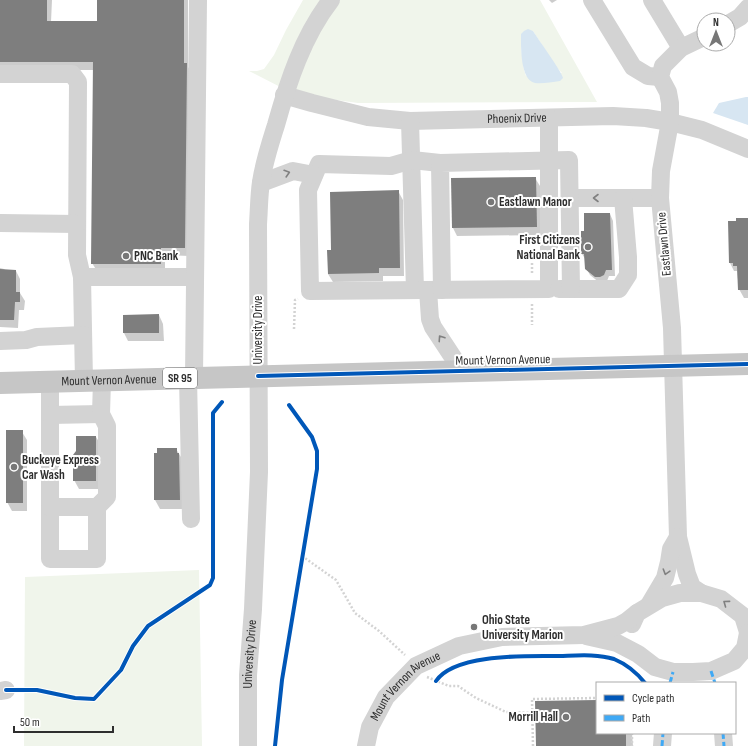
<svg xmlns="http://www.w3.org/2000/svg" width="748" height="746" font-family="'Sofia Sans Condensed',sans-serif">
  <rect width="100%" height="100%" fill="#fff"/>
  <g fill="#f0f5eb" fill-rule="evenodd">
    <path d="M303,0h237l57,102 -239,1 -64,-9 -45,-23h8l7,-2 10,-14 12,-25zM533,31l24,37 5,5 -36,3 -2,-6 -3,-22z"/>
    <path d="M199,570l3,176h-178l1,-169z"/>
  </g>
  <g fill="#d7e6f2">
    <path d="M528,29l5,2c5,8 29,41 30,47l-3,3c-8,1 -18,3 -25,2 -15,-3 -14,-37 -14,-49l3,-3z"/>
    <path d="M746,97h2v28l-35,-12 6,-10z"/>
  </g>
  <g fill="#0003">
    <path d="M0,0h52l-1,22h47v-22h90v67l3,5 -2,184 -24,-1v17l-68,-1 -5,-8 2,-193h-94z"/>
    <path d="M549,0h8l-5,3z"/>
    <path d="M535,178l5,8 1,49 -84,1 -4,-8 -1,-49z"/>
    <path d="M398,191l5,9 1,76h-21v5l-50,1 -5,-8 4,-23z"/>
    <path d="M610,214l3,7 2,55h-6l-2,5 -7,2 -10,-8 -4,-7v-8l-4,-6 3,-22z"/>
    <path d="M748,219v79h-4l-5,-9 -2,-18h-3l-4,-8 7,-41z"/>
    <path d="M0,268l4,1 1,1 11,1 4,8v14l5,8 -1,9h-5l-1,18 -18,-1z"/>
    <path d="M159,315l4,9 1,17h-36l-4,-8z"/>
    <path d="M22,432l5,8v71h-15l-5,-9z"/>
    <path d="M96,437l5,8v44h-22l-5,-9z"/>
    <path d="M176,449l5,8 3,52h-24l-5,-9v-46z"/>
    <path d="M597,701v32h35l1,13h-96z"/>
  </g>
  <g fill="#7e7e7e">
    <path d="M0,0h47v21h50v-21h87v63h3l-2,185h-24v16h-70l2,-202h-93z"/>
    <path d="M536,177l1,50 -85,1 -1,-50z"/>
    <path d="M399,190l1,78h-21v5l-51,1 -1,-24h4l-1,-58z"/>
    <path d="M584,213h26l2,57h-6l-2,5 -4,2h-5l-10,-8 -1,-15h-3v-23h3z"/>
    <path d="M736,218h12v72h-10l-1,-24h-4v-3h-4l-1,-42h8z"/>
    <path d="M0,269l16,1v22h4v10h-5l-1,18h-14z"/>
    <path d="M159,314v19h-36v-18z"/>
    <rect x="6" y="430" width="17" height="73"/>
    <path d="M76,436h20v45h-23v-26l3,-4z"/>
    <path d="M157,448h20v5h2l1,47h-26v-47h3z"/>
    <path d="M597,700v33h29v13h-90l-1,-45z"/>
  </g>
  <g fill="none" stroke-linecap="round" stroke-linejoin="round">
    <g stroke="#d3d3d3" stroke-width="2.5" stroke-dasharray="2 2" stroke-linecap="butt">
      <path d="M532,251v24"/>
      <path d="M532,304v21"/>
      <path d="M294,329l1,-29 3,-1"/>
      <path d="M302,556l34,24 19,33 24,18 26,24"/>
      <path d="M427,677l22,9h9l18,12 30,14 27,1"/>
      <path d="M632,733v13"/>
      <path d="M533,746l-1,-47 65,-1"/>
    </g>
    <g stroke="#d3d3d3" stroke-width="18">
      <path d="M592,0l41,67 15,9 12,1"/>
      <path d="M652,0l29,48"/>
      <path d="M728,24l12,-7 8,-9"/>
      <path d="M0,74h72l6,8 -1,173 5,22 2,104"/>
      <path id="s1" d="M284,95l28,8 56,14 42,4 203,-5 33,2 24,4 32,8 46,19"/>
      <path d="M410,121l5,169"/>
      <path d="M440,163l-28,-3 -21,6 -72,-2 -11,26 2,101 239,-2v-171"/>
      <path d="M261,183l32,-12 21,4"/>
      <path d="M570,198h90"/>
      <path d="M0,223l77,1"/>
      <path d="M82,277h113"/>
      <path d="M559,289h60l9,-14v-18l-5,-59"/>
      <path d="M428,290l2,29 3,8 29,44"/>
      <path d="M442,290l-2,-127 129,-3 2,129"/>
      <path d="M0,341l26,-1 11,-3 46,-2"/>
      <path d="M188,378l3,141"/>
      <path d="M194,378l4,-378"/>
      <path d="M50,382v177h47v-52"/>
      <path d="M50,415l51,-1"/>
      <path d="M50,507h47l10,-10v-71l-6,-12 1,-34"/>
      <path d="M701,593l-9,-6 -5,-13 -9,-37 -6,-209 -12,-130 1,-27 9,-49v-19l-2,-11 -8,-15 3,-11 18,-18 23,-11"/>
      <path d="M649,605l16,-27 4,-16 2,-13 7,-12"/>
      <path d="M632,624l5,-11 25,-15 18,-5h21l20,6 22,17 5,16"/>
      <path d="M586,636l31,7 21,11 17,13 18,5h20l18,-1 23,-10 11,-13 3,-15"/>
      <path d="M0,691l6,-1"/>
      <path d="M723,733l1,13"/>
      <path id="s2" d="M248,746v-71l5,-66 6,-137 -1,-248c1,-14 1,-29 3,-42 3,-20 9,-38 15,-57 12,-43 27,-89 55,-125"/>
      <path id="s3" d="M366,746l4,-19 16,-30 30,-31 43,-20 43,-9 82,-2 34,-9 9,-5 10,-8"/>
      <path d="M662,746l1,-13"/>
    </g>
    <path stroke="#c6c6c6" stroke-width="22" id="s4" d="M0,383l748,-19"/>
    <g stroke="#3fa9f5" stroke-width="3" stroke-dasharray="6 3" stroke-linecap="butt">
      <path d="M711,671l4,12"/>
      <path d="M670,683l3,-11"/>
      <path d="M723,733l1,13"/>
      <path d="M662,746l1,-13"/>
    </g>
    <defs>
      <g id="cycleway">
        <path d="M258,376l490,-12"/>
        <path d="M436,681c18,-27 88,-25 117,-25 19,0 42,-3 61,3 12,5 23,14 31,24"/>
        <path d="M6,690h31l38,8 19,1 27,-29 12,-24 15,-20 62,-41 3,-7v-165l9,-11"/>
        <path d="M275,746l7,-66 35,-211v-18l-5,-14 -23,-32"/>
      </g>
    </defs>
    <use href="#cycleway" stroke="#fff" stroke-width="6"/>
    <use href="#cycleway" stroke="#0057b8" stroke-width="4"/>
  </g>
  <defs><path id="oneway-chevron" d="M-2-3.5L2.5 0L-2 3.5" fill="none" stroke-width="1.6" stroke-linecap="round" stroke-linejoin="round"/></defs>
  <g stroke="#808080">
    <use href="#oneway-chevron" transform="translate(287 173) rotate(-17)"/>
    <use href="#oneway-chevron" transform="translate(596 198) rotate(-180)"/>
    <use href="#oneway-chevron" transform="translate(441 338) rotate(-124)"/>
    <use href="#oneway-chevron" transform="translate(666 572) rotate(107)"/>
    <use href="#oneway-chevron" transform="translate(726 603) rotate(-144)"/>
  </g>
  <g fill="#777" stroke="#fff" stroke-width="1.5">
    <circle cx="491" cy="202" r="4"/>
    <circle cx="588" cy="247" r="4"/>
    <circle cx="126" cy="256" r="4"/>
    <circle cx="14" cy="467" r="4"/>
    <circle cx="474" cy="627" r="4"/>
    <circle cx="566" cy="717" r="4"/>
  </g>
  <g text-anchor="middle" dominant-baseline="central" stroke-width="4" stroke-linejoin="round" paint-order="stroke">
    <rect fill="#fff" stroke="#6d6d6d" stroke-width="1" x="163" y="368" width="34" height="20" rx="3"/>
    <g font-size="12" font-weight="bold" fill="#2e2e2e">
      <text x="180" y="378">SR 95</text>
    </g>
    <g font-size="13" fill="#2e2e2e" stroke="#fff">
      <text stroke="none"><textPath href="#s1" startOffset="236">Phoenix Drive</textPath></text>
      <text transform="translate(664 244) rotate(-95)">Eastlawn Drive</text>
      <text transform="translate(258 330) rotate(-90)">University Drive</text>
      <text transform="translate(503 360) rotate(-1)">Mount Vernon Avenue</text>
      <text stroke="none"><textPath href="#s4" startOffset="109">Mount Vernon Avenue</textPath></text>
      <text stroke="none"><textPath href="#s2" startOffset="92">University Drive</textPath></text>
      <text stroke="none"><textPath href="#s3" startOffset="75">Mount Vernon Avenue</textPath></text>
    </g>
    <g font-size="13" font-weight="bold" fill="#2e2e2e" stroke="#fff" text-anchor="start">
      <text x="499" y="202">Eastlawn Manor</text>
      <text x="580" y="240" text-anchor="end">First Citizens<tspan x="580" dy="15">National Bank</tspan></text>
      <text x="134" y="256">PNC Bank</text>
      <text x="22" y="460">Buckeye Express<tspan x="22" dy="15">Car Wash</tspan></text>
      <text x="482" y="620">Ohio State<tspan x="482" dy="15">University Marion</tspan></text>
      <text x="558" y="717" text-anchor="end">Morrill Hall</text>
    </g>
  </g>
  <rect x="596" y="682" width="140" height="52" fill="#ffffff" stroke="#ababab"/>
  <rect x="604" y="695" width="20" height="6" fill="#0057b8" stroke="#ababab"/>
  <text x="632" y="702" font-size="12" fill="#2e2e2e">Cycle path</text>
  <rect x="604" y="715" width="20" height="6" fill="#3fa9f5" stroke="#ababab"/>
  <text x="632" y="722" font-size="12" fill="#2e2e2e">Path</text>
  <g transform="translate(716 32)"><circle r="19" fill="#ffffff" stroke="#ababab"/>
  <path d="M0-3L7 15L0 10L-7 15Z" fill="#777777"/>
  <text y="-6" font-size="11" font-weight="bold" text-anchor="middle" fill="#2e2e2e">N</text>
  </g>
  <path d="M14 726v6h99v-6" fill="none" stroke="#2e2e2e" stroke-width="2"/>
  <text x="20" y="726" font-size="12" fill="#2e2e2e" stroke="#ffffff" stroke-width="3" paint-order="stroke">50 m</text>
</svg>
